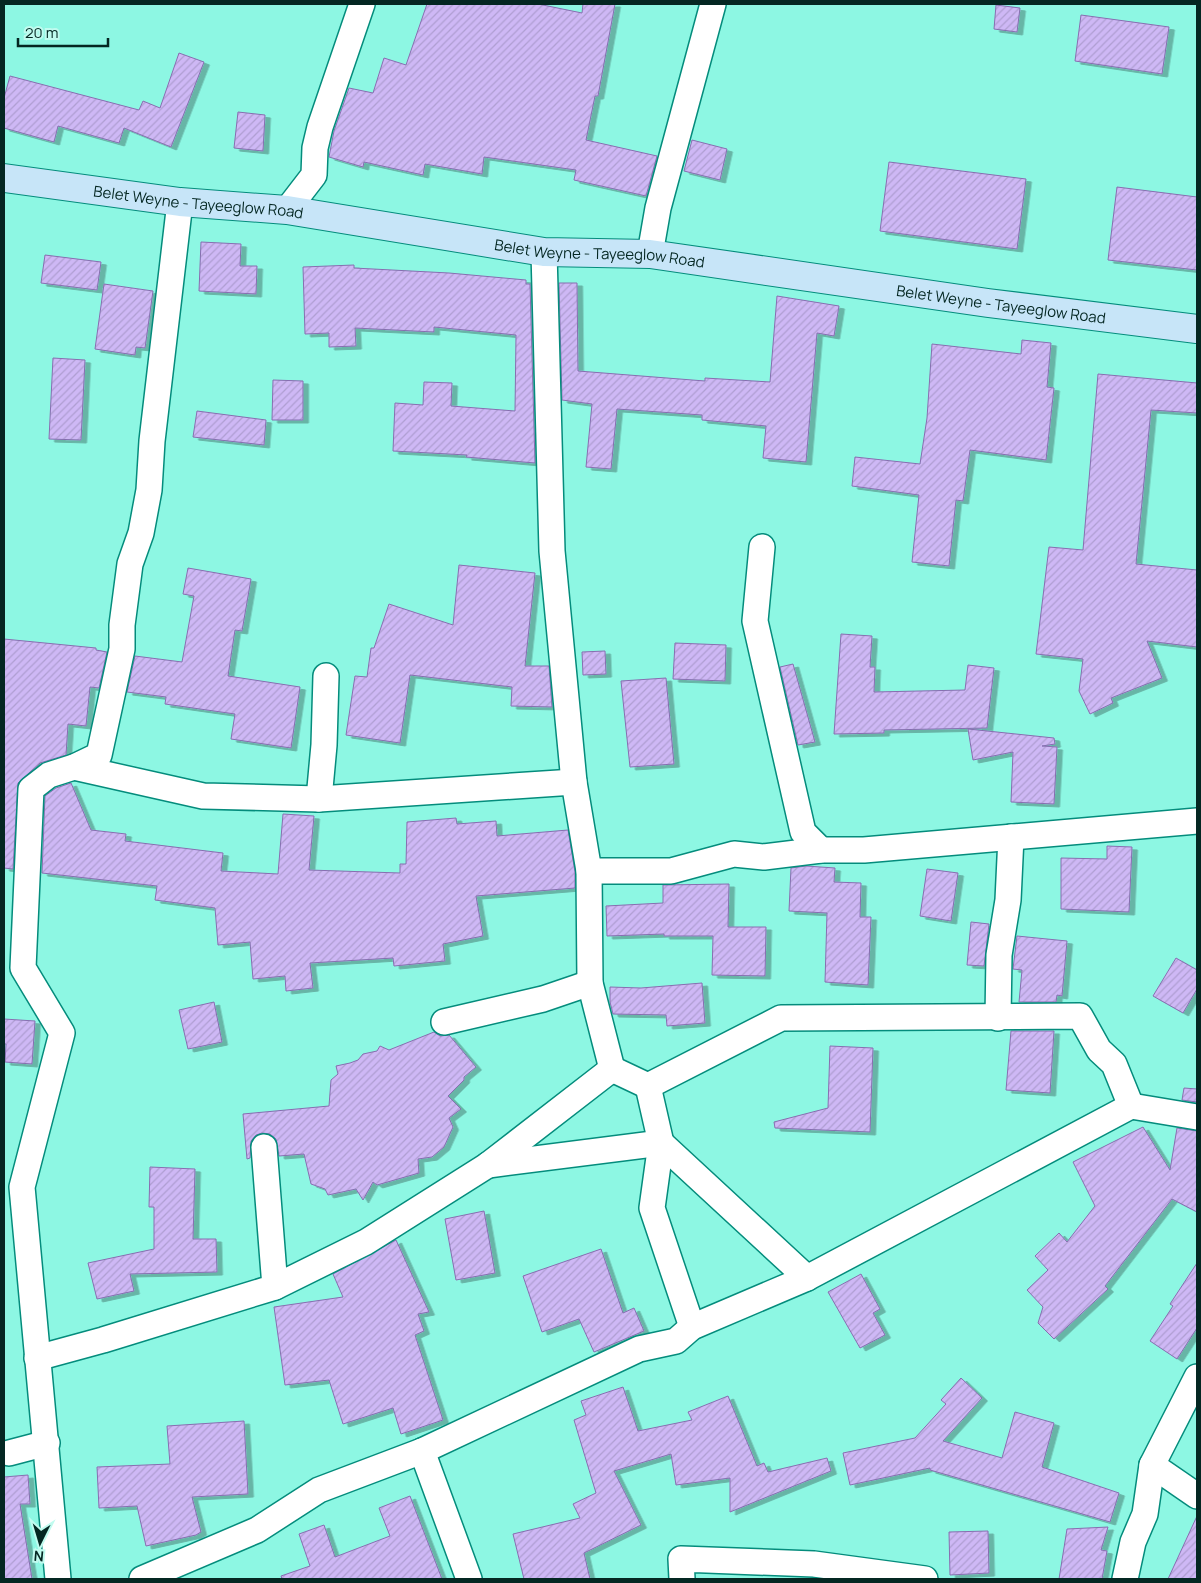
<svg xmlns="http://www.w3.org/2000/svg" width="1201" height="1583" font-family="Manrope,sans-serif">
  <defs>
    <pattern id="building-hatch" width="6" height="6" patternUnits="userSpaceOnUse" patternTransform="scale(1.25)"><rect width="6" height="6" fill="#ceb8f5"/><path d="M-1 1l2-2M0 6l6-6M5 7l2-2" fill="none" stroke="#af9ed2"/></pattern>
    <filter id="shadow"><feDropShadow dx="5.5" dy="3" stdDeviation="0" flood-color="#0004"/></filter>
  </defs>
  <rect width="100%" height="100%" fill="#8df7e3"/>
  <g fill="url(#building-hatch)" stroke="#876eb0" filter="url(#shadow)">
    <path d="M427,4h111l44,9 1,-9h32l-17,92h-3l-9,44 71,16 -11,40 -72,-16 2,-10 -92,-13 -2,17 -57,-10 -2,11 -59,-13 -1,5 -34,-10 5,-26 15,-43 24,5 11,-35 22,7z"/>
    <path d="M996,5l24,3 -3,24 -23,-3z"/>
    <path d="M1081,15l88,12 -7,47 -87,-13z"/>
    <path d="M179,53l25,9 -33,85 -47,-19 -5,15 -61,-17 -4,16 -50,-14v-30l6,-22 129,34 4,-9 17,7z"/>
    <path d="M238,112l27,3 -2,36 -29,-3z"/>
    <path d="M692,140l35,9 -7,31 -36,-9z"/>
    <path d="M889,162l137,17 -9,70 -137,-18z"/>
    <path d="M1117,187l80,10v73l-89,-10z"/>
    <path d="M201,242l40,2 -1,22h17l-1,28 -57,-3z"/>
    <path d="M45,255l56,7 -4,28 -56,-7z"/>
    <path d="M354,265v3l95,5 77,7v4h4l5,179 -69,-6 1,-2 -74,-4 2,-48 28,2 1,-23 28,1 -1,23 64,5 1,-76 -82,-8v5l-79,-4 1,18 -27,1v-14l-24,1 -2,-67z"/>
    <path d="M559,283h18l1,88 127,10v-3l65,4 7,-86 62,10 -5,30 -17,-3 -11,129 -43,-4 3,-32 -64,-6v-5l-85,-6 -6,60 -25,-2 6,-63 -30,-4z"/>
    <path d="M104,284l49,7 -8,57 -9,-1 -1,8 -40,-6z"/>
    <path d="M1022,340l29,3 -4,44 7,1 -8,72 -76,-10 -7,51 -7,-1 -7,66 -37,-4 7,-67 -67,-9 3,-29 65,7 7,-46 5,-74 89,10z"/>
    <path d="M53,358l32,2 -4,80 -32,-1z"/>
    <path d="M1098,374l99,9v30l-46,-3 -15,154 61,6v77l-50,-6 15,37 -51,20 2,5 -23,11 -11,-23 4,-32 -47,-5 13,-107 34,3z"/>
    <path d="M273,380l30,1v39h-31z"/>
    <path d="M197,411l69,9 -2,25 -71,-8z"/>
    <path d="M459,565l76,8 -10,93h24l3,41 -41,-1 1,-19 -102,-12 -10,68 -54,-8 9,-59 12,1 4,-29h3l15,-44 64,21z"/>
    <path d="M188,568l63,11 -9,52 -7,-1 -7,46 72,11 -9,61 -60,-9 4,-25 -70,-10 1,-7 -39,-5 8,-36 47,6 12,-66 -11,-2z"/>
    <path d="M841,634l31,2 -2,31h5l-1,25 91,-2 3,-25 26,3 -7,60 -103,2v3l-50,1z"/>
    <path d="M4,639l92,9v2l11,2 -8,36 -9,-1 -4,39 -18,-2 -2,31 -26,8 -22,20 -5,86 -9,-1z"/>
    <path d="M675,643l51,2 -1,36 -52,-2z"/>
    <path d="M605,651l1,23 -23,1 -1,-23z"/>
    <path d="M793,664l22,78 -17,3 -18,-78z"/>
    <path d="M666,678l8,86 -44,3 -9,-86z"/>
    <path d="M968,729l86,9 1,6 -13,2 15,1 -3,57 -43,-2 2,-50 -40,8z"/>
    <path d="M71,783l20,47 35,4 -1,7 98,12 -2,18 57,3 5,-60 31,2 -5,54 91,3v-9h6l1,-42 49,-4 1,6 39,-3 1,15 71,-6 7,42v16l-99,8 7,40 -40,8 2,17 -51,5 -1,-8 -83,5 3,25 -27,3 -1,-15 -32,3 -3,-37 -32,3 -3,-37 -60,-8 2,-14 -115,-13 3,-77 11,-8z"/>
    <path d="M1107,846l25,1 -3,65 -68,-3v-51l46,1z"/>
    <path d="M806,866l29,2 -1,14 27,1 -1,34h11l-3,68 -43,-3 2,-69 -38,-2 2,-43z"/>
    <path d="M927,869l31,4 -7,48 -31,-5z"/>
    <path d="M729,884l-1,43h38l-1,49 -53,-1 1,-39h-49v-2l-57,2 -1,-30 57,-3v-18z"/>
    <path d="M971,922l18,2 -5,42 -17,-1z"/>
    <path d="M1017,936l50,5 -5,55 -5,-1 -1,7h-37l3,-32 -9,-1z"/>
    <path d="M1176,958l21,12v19l-14,24 -30,-17z"/>
    <path d="M702,983l3,40 -38,3 -1,-11 -53,-1 -3,-12v-15l31,1z"/>
    <path d="M214,1002l8,40 -34,7 -9,-39z"/>
    <path d="M4,1019l31,2 -3,43 -27,-2 1,-18h-2z"/>
    <path d="M1011,1031h43l-4,62 -44,-3z"/>
    <path d="M434,1032l6,4 9,-1 27,32 -12,10v3l-16,16 13,13 -12,9 4,9 -9,20 -12,10 -14,2 1,14 -42,12 -4,-3 -10,18 -7,-11 -28,6 -3,-6 -14,-5 -7,-30 -25,2 -3,-17 -6,-5 -8,-1 -6,2 -5,6 -1,17 -3,1 -4,-45 86,-8 2,-26 7,-6 -2,-8 14,-3 8,-3 5,-6 14,-3 3,-5 9,4z"/>
    <path d="M830,1046l43,2 -3,84 -95,-4 -1,-6 54,-14z"/>
    <path d="M1184,1088l13,1v13l-15,-2z"/>
    <path d="M1143,1127l27,43 7,-42 20,3v81l-25,-13 -67,87 3,3 -54,50 -16,-16 5,-16 -16,-17 21,-20 -13,-14 24,-23 8,9 28,-36 -22,-44z"/>
    <path d="M150,1167l45,2 -2,70h23l1,33 -87,2 4,17 -37,8 -9,-36 66,-14v-42h-5z"/>
    <path d="M484,1211l11,62 -39,7 -11,-61z"/>
    <path d="M396,1240l33,72 -11,2 6,17 -9,4 28,85 -42,14 -8,-26 -50,16 -14,-44 -44,5 -11,-78 69,-10 -10,-23z"/>
    <path d="M601,1249l22,64 11,-5 10,23 -50,21 -15,-33 -37,13 -19,-56z"/>
    <path d="M1197,1263v65l-20,31 -27,-18 23,-35 -3,-2z"/>
    <path d="M861,1274l19,35 -7,4 12,22 -25,13 -32,-56z"/>
    <path d="M961,1378l21,20 -39,43 59,17 13,-46 39,11 -12,44 77,26 -9,29 -180,-52v-2l-80,17 -7,-32 72,-15 31,-34 -5,-4z"/>
    <path d="M623,1387l15,44 54,-11 -4,-8 40,-16 29,70 7,-3 4,9 59,-14 4,13 -101,41v-34l-54,7 -5,-31 -57,17 27,54 -57,28 6,26h-66l-11,-45 67,-16 -7,-14 23,-11 -22,-73 12,-5 -5,-14z"/>
    <path d="M244,1421l4,73 -56,3 9,35 -5,3 -50,11 -9,-40 -38,2 -2,-41 73,-3 -3,-38z"/>
    <path d="M28,1475l2,29h-10l12,75h-28v-102z"/>
    <path d="M410,1496l32,83h-160l-1,-3 29,-10 -11,-32 25,-9 11,32 55,-21 -11,-28z"/>
    <path d="M1197,1516v63h-29z"/>
    <path d="M1108,1527l-7,23 6,1 -5,28h-43l8,-50z"/>
    <path d="M988,1531l1,42 -39,2 -1,-43z"/>
  </g>
  <g fill="none" stroke-linecap="round" stroke-linejoin="round">
    <defs>
      <g id="minor">
        <path d="M287,210l27,-35 1,-27 5,-21 42,-123"/>
        <path d="M544,252l8,299 22,231 15,89 1,112 22,86"/>
        <path d="M650,254l8,-46 55,-204"/>
        <path d="M762,547l-7,74 48,211 18,18"/>
        <path d="M74,767l129,29 116,3 255,-17"/>
        <path d="M319,799l5,-54 2,-69"/>
        <path d="M589,871h82l63,-17 30,3 57,-7h43l333,-29"/>
        <path d="M998,1018l1,-63 9,-55 3,-63"/>
        <path d="M444,1022l99,-23 47,-16"/>
        <path d="M612,1069l36,17"/>
        <path d="M648,1086l133,-68 299,-2 19,34 15,14 17,42"/>
        <path d="M648,1086l13,57 -9,65 40,119"/>
        <path d="M488,1165l173,-22 146,135"/>
        <path d="M275,1287l91,-45 122,-77 124,-96"/>
        <path d="M37,1358l66,-18 172,-53 -11,-140"/>
        <path d="M422,1451l47,128"/>
        <path d="M9,1453l38,-10"/>
        <path d="M1152,1465l45,31"/>
        <path d="M58,1579l-36,-392 40,-154 -39,-65 8,-179 18,-14 25,-8 25,-12 23,-106v-24l8,-61 11,-31 8,-43 3,-49 28,-239"/>
        <path d="M142,1579l115,-49 62,-40 103,-39 217,-102 37,-8 16,-14 115,-49 324,-172 66,11"/>
        <path d="M682,1579l-1,-20 133,5 111,15"/>
        <path d="M1125,1579l8,-37 12,-28 7,-49 45,-88"/>
      </g>
      <g id="secondary">
        <path id="s1" d="M4,178l176,24 107,8 257,42 106,2 338,49 209,26"/>
      </g>
    </defs>
    <use href="#minor" stroke="#048c7c" stroke-width="28"/>
    <use href="#secondary" stroke="#048c7c" stroke-width="30"/>
    <use href="#minor" stroke="#fff" stroke-width="25"/>
    <use href="#secondary" stroke="#c7e5f8" stroke-width="28"/>
  </g>
  <g text-anchor="middle" dominant-baseline="central" stroke-width="5" stroke-linejoin="round" paint-order="stroke">
    <g font-size="15" fill="#042722" stroke="#c0fbef">
      <text stroke="none"><textPath href="#s1" startOffset="196">Belet Weyne - Tayeeglow Road</textPath></text>
      <text stroke="none"><textPath href="#s1" startOffset="601">Belet Weyne - Tayeeglow Road</textPath></text>
      <text stroke="none"><textPath href="#s1" startOffset="1006">Belet Weyne - Tayeeglow Road</textPath></text>
    </g>
  </g>
  <rect width="1201" height="1583" fill="none" stroke="#042722" stroke-width="10"/>
  <g transform="translate(40 1543) rotate(185)" stroke="#c0fbef" stroke-width="4" paint-order="stroke">
  <path d="M0-4L9 19L0 12L-9 19Z" fill="#042722"/>
  <text y="-8" font-size="14" font-weight="bold" text-anchor="middle" fill="#042722">N</text>
  </g>
  <path d="M18 38v8h90v-8" fill="none" stroke="#042722" stroke-width="2.5"/>
  <text x="25" y="38" font-size="15" fill="#042722" stroke="#c0fbef" stroke-width="4" paint-order="stroke">20 m</text>
</svg>
